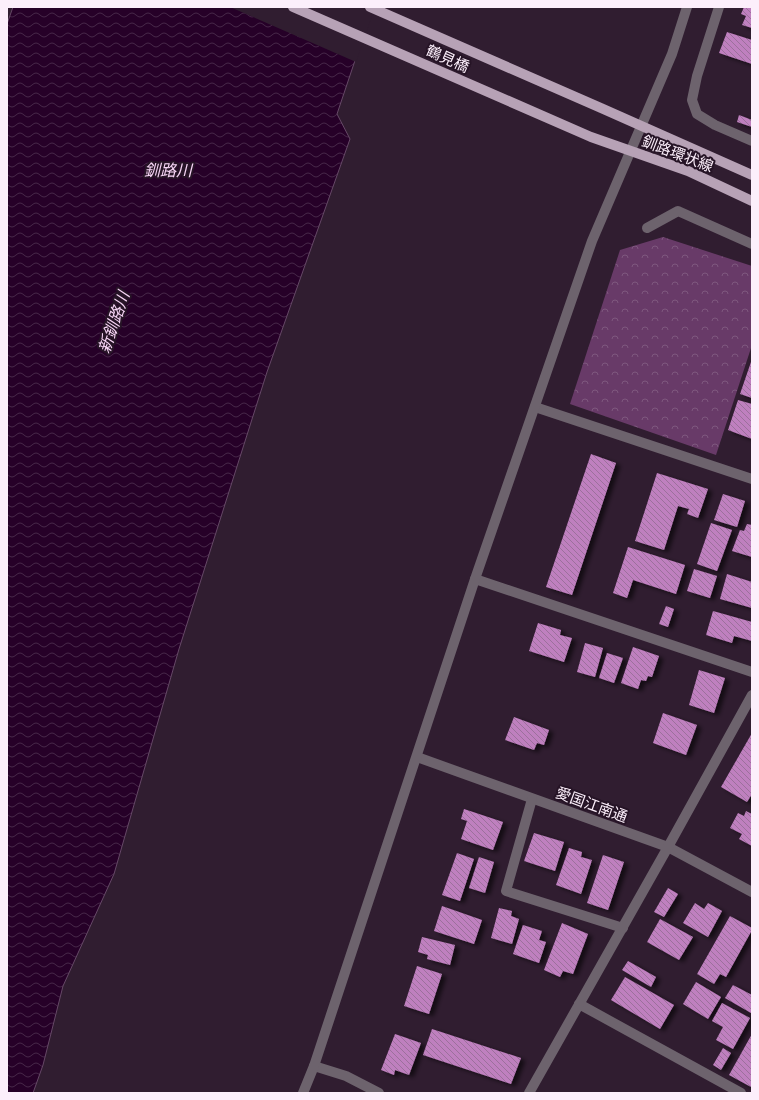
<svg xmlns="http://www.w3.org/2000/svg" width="759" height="1100" font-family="'Exo 2','Noto Sans JP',sans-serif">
  <defs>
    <pattern id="park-crowns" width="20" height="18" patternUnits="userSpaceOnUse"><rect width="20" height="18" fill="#683a68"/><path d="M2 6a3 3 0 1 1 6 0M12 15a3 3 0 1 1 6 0" fill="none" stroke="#7e577e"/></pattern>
    <pattern id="water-waves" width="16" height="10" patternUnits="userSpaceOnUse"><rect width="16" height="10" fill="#260028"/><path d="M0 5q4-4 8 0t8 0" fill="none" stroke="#462648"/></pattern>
    <pattern id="building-back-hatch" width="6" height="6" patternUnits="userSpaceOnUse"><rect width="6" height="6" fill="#bf80bf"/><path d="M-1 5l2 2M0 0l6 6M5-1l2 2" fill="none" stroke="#9c6f9c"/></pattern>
    <filter id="shadow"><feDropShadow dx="4.5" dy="2.5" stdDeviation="2" flood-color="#0009"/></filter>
  </defs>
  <rect width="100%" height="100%" fill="#301d30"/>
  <path fill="url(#park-crowns)" d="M663,237l89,29v79l-36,110 -146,-51 50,-154z"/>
  <path fill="url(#water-waves)" stroke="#664867" d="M13,7h360l-36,107 13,25 -83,233 -88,277 -65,225 -51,112 -20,79 -10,28h-26v-1069z"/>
  <path fill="#301d30" d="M230,7h145l-19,55z"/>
  <g fill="url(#building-back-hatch)" filter="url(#shadow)">
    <path d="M744,7h8v21l-10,-3 4,-9 -5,-2z"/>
    <path d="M727,32l25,8v24l-33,-11z"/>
    <path d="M739,115l13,5v7l-15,-5z"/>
    <path d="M752,359v39l-12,-4z"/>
    <path d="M738,400l14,4v35l-24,-9z"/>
    <path d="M591,454l25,9 -44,132 -26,-8z"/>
    <path d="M657,473l51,16 -10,29 -11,-4 2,-5 -11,-3 -14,44 -29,-9z"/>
    <path d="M723,494l22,7 -8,26 -23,-7z"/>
    <path d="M711,523l21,7 -15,41 -20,-7z"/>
    <path d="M747,524l5,1v32l-20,-6 8,-21 4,1z"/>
    <path d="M628,547l57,18 -9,29 -43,-14 -6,18 -14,-5z"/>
    <path d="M694,569l23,7 -7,22 -23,-7z"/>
    <path d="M727,574l25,8v26l-32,-9z"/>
    <path d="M666,606l8,3 -6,18 -9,-3z"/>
    <path d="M713,611l39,11v19l-18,-5 -2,7 -26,-8z"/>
    <path d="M538,623l23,7 -1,5 12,3 -8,24 -35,-11z"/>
    <path d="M585,643l18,5 -8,29 -18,-5z"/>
    <path d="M633,647l26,9 -7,21 -4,-1 -2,5 -5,-1 -3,9 -17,-6z"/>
    <path d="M607,653l16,5 -9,25 -15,-5z"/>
    <path d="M699,670l26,8 -11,35 -25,-8z"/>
    <path d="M663,713l34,12 -11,30 -33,-12z"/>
    <path d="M514,717l35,13 -5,15 -7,-2 -3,7 -29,-10z"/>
    <path d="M752,733v61l-5,8 -26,-15z"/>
    <path d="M464,809l39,13 -10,28 -32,-11 6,-18 -6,-2z"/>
    <path d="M746,811l6,3v32l-13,-7 3,-5 -12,-6 8,-15 6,3z"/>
    <path d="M534,833l30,9 -9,29 -31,-10z"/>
    <path d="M569,848l13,4 -1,5 11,3 -11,34 -25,-9z"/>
    <path d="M457,853l17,6 -14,42 -18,-6z"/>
    <path d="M603,855l21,7 -16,48 -21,-7z"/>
    <path d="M479,857l15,5 -9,31 -16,-5z"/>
    <path d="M668,888l10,6 -14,23 -10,-5z"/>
    <path d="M695,903l9,6 4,-6 14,8 -14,26 -25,-14z"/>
    <path d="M442,906l40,14 -8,24 -40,-13z"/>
    <path d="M499,908l13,3 -1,5 8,3 -7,25 -21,-6z"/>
    <path d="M730,916l22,12v2l-26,47 -6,-3 -6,10 -17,-10z"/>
    <path d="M660,919l33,18 -14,23 -32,-18z"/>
    <path d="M562,923l26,11 -15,40 -10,-3 -3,6 -16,-7z"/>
    <path d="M523,925l19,6 -3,9 7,2 -7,21 -26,-9z"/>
    <path d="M422,937l33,8 -5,20 -23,-6 1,-4 -10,-3z"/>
    <path d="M628,961l28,16 -5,10 -29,-17z"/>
    <path d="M417,966l25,8 -13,40 -25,-8z"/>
    <path d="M625,977l49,28 -14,24 -49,-29z"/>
    <path d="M696,982l25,15 -13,22 -25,-15z"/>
    <path d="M733,985l19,10 -1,18 -26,-15z"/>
    <path d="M722,1003l28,15 -17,31 -17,-9 7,-13 -11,-6z"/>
    <path d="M432,1029l89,29 -10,26 -88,-29z"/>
    <path d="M395,1034l26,9 -12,32 -14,-5 -1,5 -13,-5z"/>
    <path d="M752,1034v51l-1,2 -22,-12z"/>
    <path d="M723,1048l8,5 -10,17 -8,-5z"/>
  </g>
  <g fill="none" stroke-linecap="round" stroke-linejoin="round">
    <g stroke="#6d636d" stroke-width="10">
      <path d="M719,7l-22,69 -5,24 5,14 18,11 37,16"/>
      <path d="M647,228l31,-17 74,33"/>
      <path d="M535,407l217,72"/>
      <path d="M475,579l277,93"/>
      <path d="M417,757l251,90 84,45"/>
      <path d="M532,799l-26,92 117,37"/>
      <path d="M579,1004l162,89"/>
      <path d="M314,1066l32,10 33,17"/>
      <path d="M303,1093l11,-27 161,-487 117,-338 80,-187 15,-47"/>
      <path d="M529,1093l139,-246 84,-152"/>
    </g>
    <g stroke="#b7a2b6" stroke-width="10">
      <path d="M293,7l298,130 97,34 64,30"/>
      <path d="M370,7l231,101 151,67"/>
    </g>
  </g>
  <g text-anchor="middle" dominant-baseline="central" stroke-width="4" stroke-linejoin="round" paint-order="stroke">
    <g font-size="15" fill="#fceffb" stroke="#261426">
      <text transform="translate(448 58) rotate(24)">鶴見橋</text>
      <text transform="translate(678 153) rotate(21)">釧路環状線</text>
      <text transform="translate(592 804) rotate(20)">愛国江南通</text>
    </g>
    <g font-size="16" font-style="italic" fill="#f8d6f7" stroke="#261426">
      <text x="168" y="169">釧路川</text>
      <text transform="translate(113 322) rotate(-71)">新釧路川</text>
    </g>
  </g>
  <rect width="759" height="1100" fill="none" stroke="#fceffb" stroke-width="16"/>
</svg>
